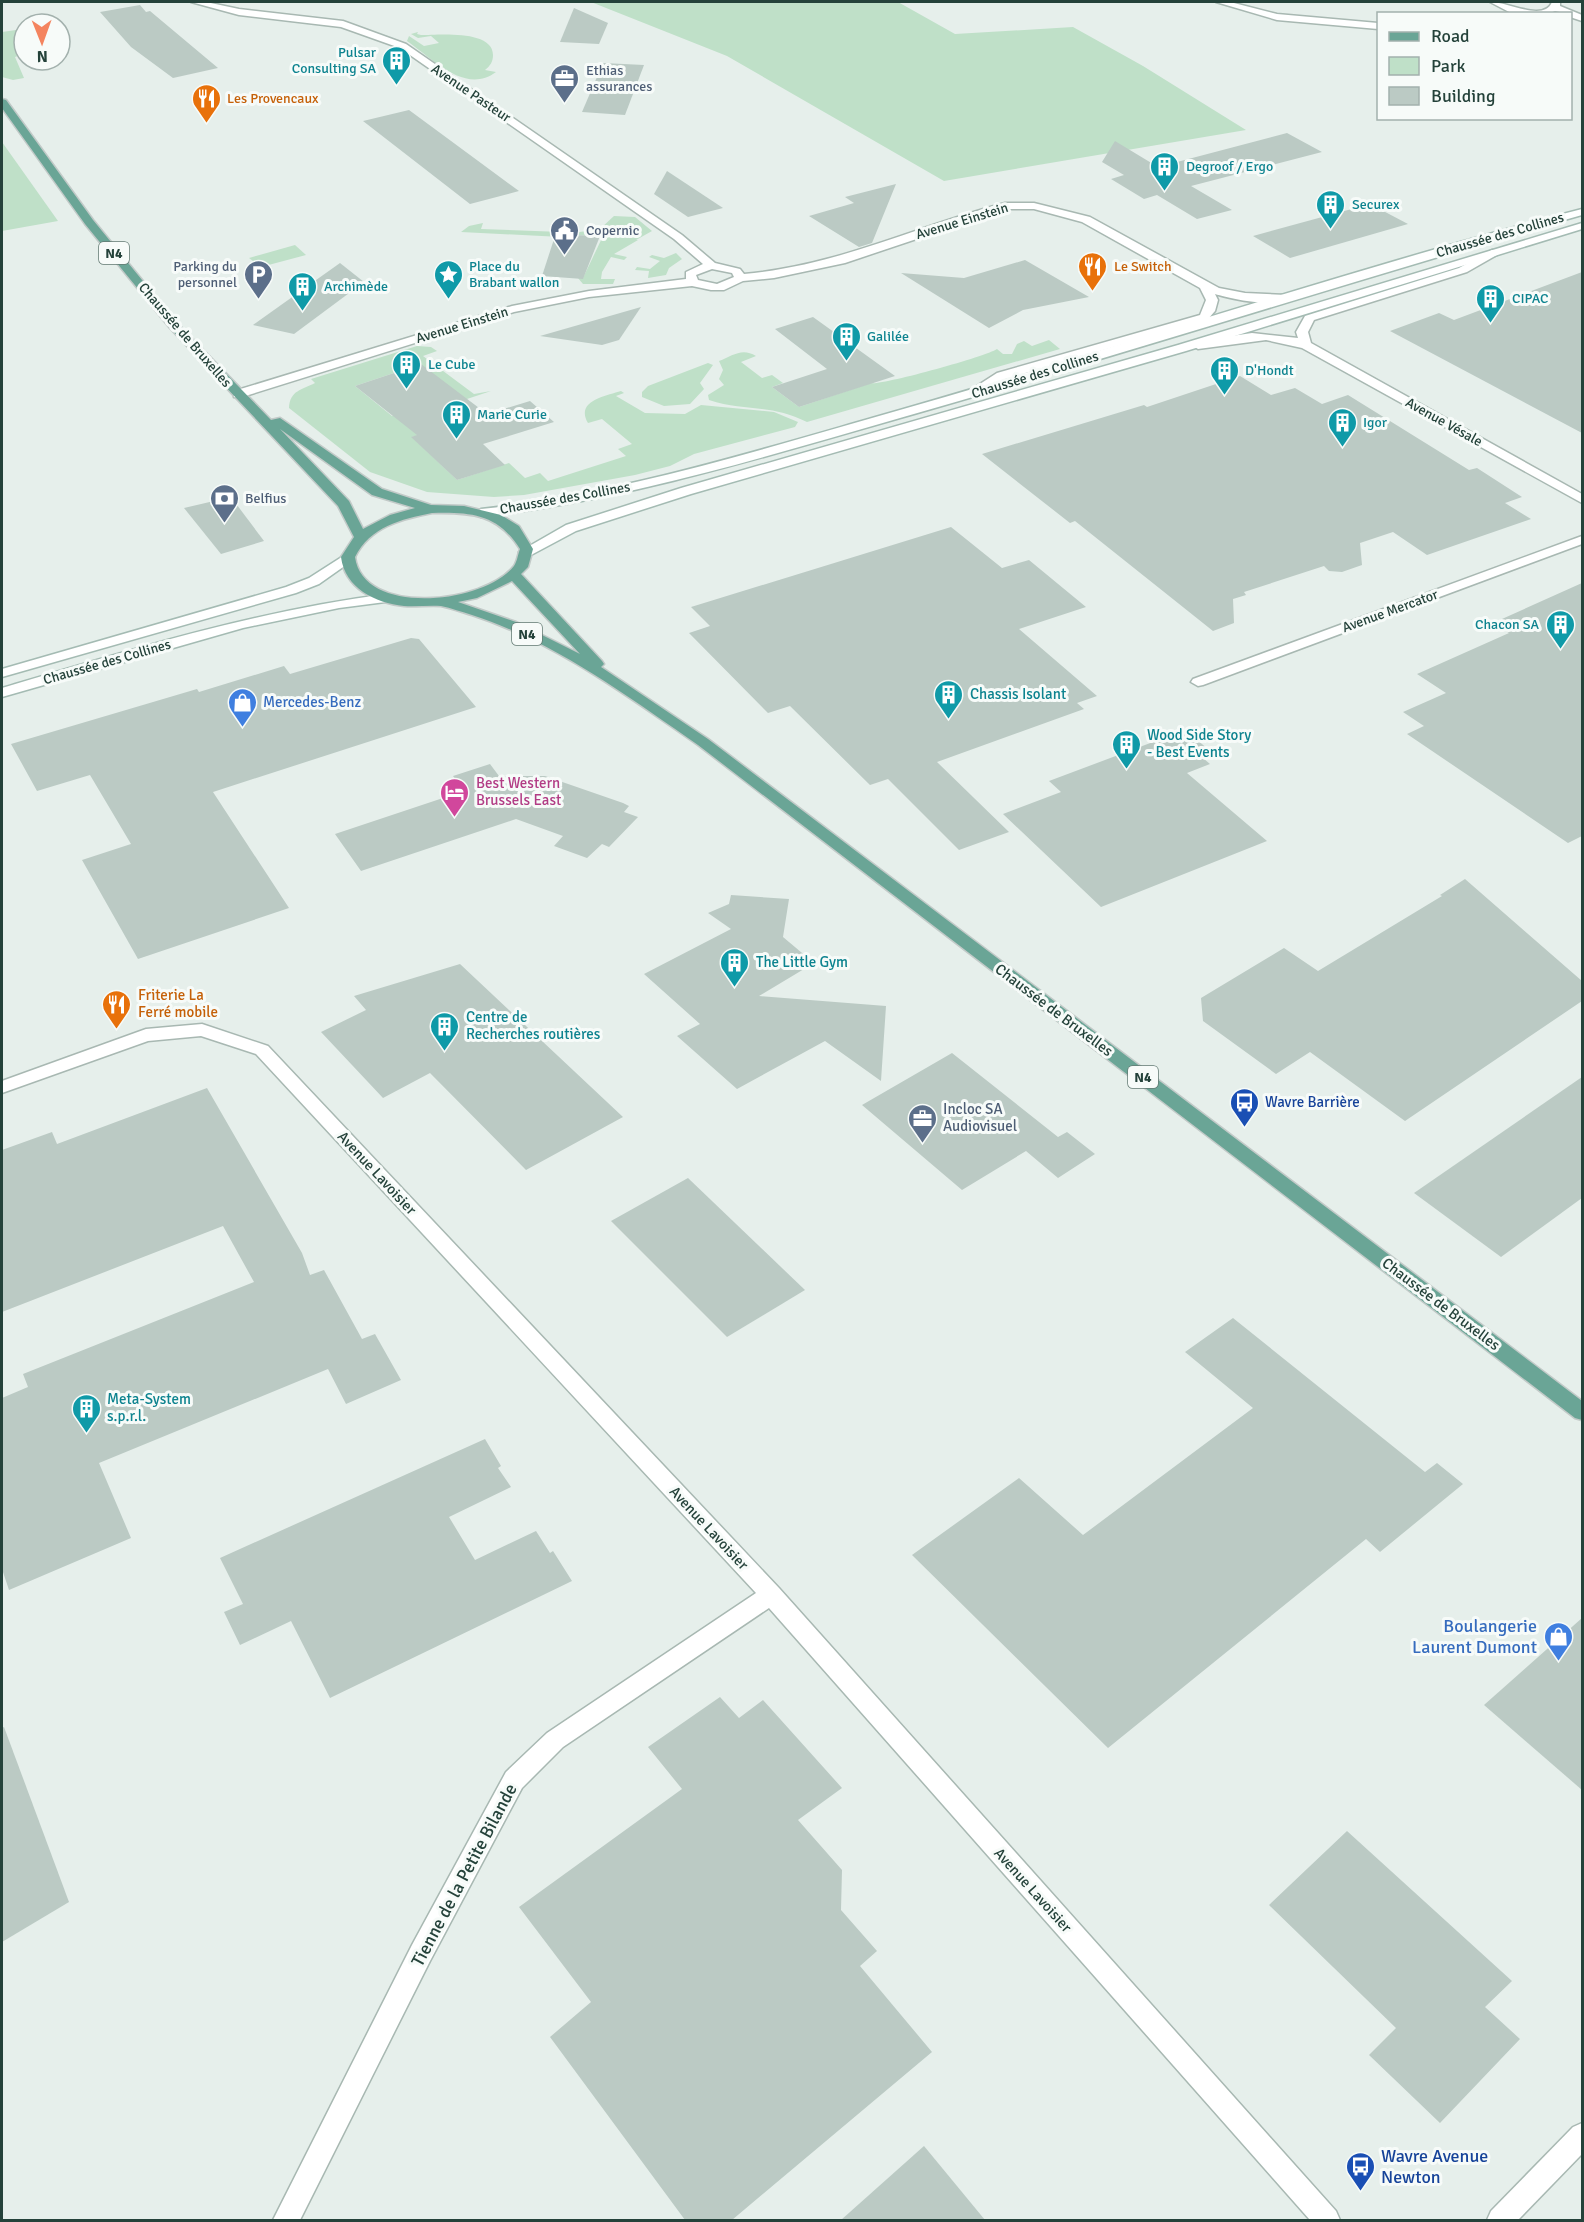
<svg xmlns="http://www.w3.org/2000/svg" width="1584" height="2222" font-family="Signika,sans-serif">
  <rect width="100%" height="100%" fill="#e6efeb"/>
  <g fill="#bfe0c8">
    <path d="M591,2h307l57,32 118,-7 70,39 103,64 -302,51 -217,-125z"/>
    <path d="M16,30l8,2v4l-6,1 6,5v12l-9,3 9,21 -11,2 -11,-3v-45z"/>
    <path d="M418,32l-1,2 4,1c16,0 72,-6 72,20 0,7 -3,11 -8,15l11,2c-31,23 -63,-13 -89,-31l2,-5 15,10 15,-3 -8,-7 -13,2 -7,-4z"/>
    <path d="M2,142l56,79 -56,10z"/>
    <path d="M614,216l21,1 17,14 -16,9h2l-24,14 13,3 -3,3 -13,-3 -9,15 -1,7h14l-2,5h-30l-5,-6h5l20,-42 -31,-1 1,-2 20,-3 -5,-5 4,-1 9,4z"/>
    <path d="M483,223l-2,6 81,3 -1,5 -100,-5 8,-6z"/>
    <path d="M295,245l11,10 -45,12 -12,-9z"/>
    <path d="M676,253l6,6 -13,9 -3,7 -18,3 1,-7 -14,-1 2,-3 13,2 10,-8 -11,-4 3,-2 12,3z"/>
    <path d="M1049,340l11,9 -253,73c-37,-19 -63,-10 -98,-22l-1,-5 16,-10 -5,-6 4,-9 -4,-9c13,-5 23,-14 37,-5l-15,6 21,16 10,-3 11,8 -11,4 27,20 72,-24c8,3 114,-26 126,-34l6,5h9l5,-10 7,-3 8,5z"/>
    <path d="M417,346l14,1 6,4 -14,5 51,38 17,-3 -45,15 -25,-42 -66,22 37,30 30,-11 30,20 -40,12 45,43 52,-17 16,15 15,-5 8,8 78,-25 -8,-7 14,-5 -30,-25 -14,4c-13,-22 17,-27 33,-32l3,2 -8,3 29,17 40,1 16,-9 73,7 24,10 -3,5 -101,27 -24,12 -35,9 -111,20 -30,2 -67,-5 -57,-20 -81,-64c1,-18 13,-18 26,-25l-4,-4z"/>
    <path d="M708,363l5,2 -13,18 4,6 -14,15 -26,2 -22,-9v-5l6,-6z"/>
  </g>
  <g fill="#bbcac4">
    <path d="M140,5l6,7 4,-1 68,57 -45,10 -42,-31 -31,-35z"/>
    <path d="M574,8l34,15 -9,21 -39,-2z"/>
    <path d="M603,63l41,2 -19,50 -43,-3z"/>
    <path d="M409,110l38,28 72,53 -49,13 -107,-83z"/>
    <path d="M1287,133l35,19 -131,34 41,24 -35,9 -40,-24 -13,4 -33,-20 13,-4 -22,-13 13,-21 43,26z"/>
    <path d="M667,171l56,37 -35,9 -34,-23z"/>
    <path d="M896,184l-24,59 -13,4 -50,-31 45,-13 -9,-6z"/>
    <path d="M1370,204l38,20 -118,34 -37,-22z"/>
    <path d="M572,235l28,1 -17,43 -41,-3 13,-40z"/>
    <path d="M1025,260l64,37 -66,13 -34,18 -88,-55 63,5z"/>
    <path d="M340,263l24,19 -70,52 -41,-9z"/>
    <path d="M1582,272v161l-192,-102 49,-18 15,7z"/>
    <path d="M641,307l-22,33 -17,5 -62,-9z"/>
    <path d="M813,317l82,59 -96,31 -27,-20 55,-18 -52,-40z"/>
    <path d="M421,364l66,50 43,-13 24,21 -71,22 22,21 -48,15 -46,-43 6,-2 -62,-49z"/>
    <path d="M1240,376l31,19 24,-7 27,16 26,-9 121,75 8,-2 45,29 -17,6 26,16 -104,36 -34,-23 -33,11 2,22 -20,7 -13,-1 -5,-5 -80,26 2,3 -13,4 1,24 -21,8 -138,-110 -5,2 -88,-69 162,-49 3,2z"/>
    <path d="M231,497l33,44 -43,13 -37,-46z"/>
    <path d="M951,527l51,41 27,-8 57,47 -67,22 78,67 -20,7 7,6 -147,53 72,70 -50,18 -71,-71 -18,6 -80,-79 -22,7 -79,-80 21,-7 -19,-19z"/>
    <path d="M1582,583v253l-14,7 -161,-109 17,-8 -21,-14 43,-19 -29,-19 92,-41 -16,-10z"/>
    <path d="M411,638l8,1 57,68 -263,85 76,116 -151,51 -56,-99 49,-16 -41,-69 -53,16 -26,-47 186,-55 2,3 85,-26 6,8z"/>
    <path d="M1185,730l29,24 -11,4 7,6 -23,9 80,68 -166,66 -98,-93 58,-22 -12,-11z"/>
    <path d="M490,764l9,12h46l78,27 6,3 -5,6 14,5 -29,30 -7,-3 -15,14 -33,-12 9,-10 -47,-17 -155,52 -26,-37 129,-43 -11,-15z"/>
    <path d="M1465,879l117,102v20l-177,120 -95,-69 -34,22 -73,-53 -2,-23 83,-50 34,23 124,-75 -2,-1z"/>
    <path d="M731,895l58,4 -6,38 31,26 -55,33 127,10 -5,75 -56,-40 -88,48 -60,-53 23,-12 -56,-50 87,-45 -23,-16 21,-9z"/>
    <path d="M460,964l163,153 -97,53 -96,-97 -47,25 -62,-66 45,-22 -12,-14z"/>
    <path d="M952,1053l106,84 9,-5 28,22 -37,24 -32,-27 -64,39 -100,-85z"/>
    <path d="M1582,1077v121l-81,59 -87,-64z"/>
    <path d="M207,1088l95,165 8,22 14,-5 38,69 13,-5 26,46 -55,24 -18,-35 -229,94 32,75 -122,52 -7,-21v-171l26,-11 -5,-13 231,-92 -31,-56 -221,86v-162l50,-18 5,12z"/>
    <path d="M688,1178l117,112 -78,47 -116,-116z"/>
    <path d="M1233,1318l192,154 12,-9 26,21 -83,68 -14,-13 -258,209 -196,-193 107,-77 64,57 170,-127 -68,-56z"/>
    <path d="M485,1439l16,27 -3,2 13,19 -62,30 26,43 61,-29 14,22 3,-2 19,30 -242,117 -39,-77 -51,24 -16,-33 19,-8 -23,-46z"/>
    <path d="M1582,1618v172l-98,-85z"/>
    <path d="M720,1697l19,21 24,-18 79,88 -44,32 44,50 -1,40 36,41 -17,15 72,86 -200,168h-47l-135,-183 41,-35 -72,-95 163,-118 -34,-42z"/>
    <path d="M4,1727l65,175 -67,40v-214z"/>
    <path d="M1347,1831l165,150 -27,26 35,32 -80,84 -71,-68 27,-27 -127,-123z"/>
    <path d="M924,2146l61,74h-144z"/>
  </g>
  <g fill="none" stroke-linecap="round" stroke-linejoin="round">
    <defs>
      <g id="minor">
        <path d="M191,2h15l33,7 104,12 63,23 276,191 33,28 25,6 4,5c97,-9 169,-47 261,-71h29l56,14 129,71 26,5 41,2 6,3c-13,11 -61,1 -77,-4l3,6 -3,11 -7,8 -203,60 -28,18h-8v-6l28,-18 203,-58 6,-15 -6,-12 -118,-66 -48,-13h-28l-161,54 -71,15 -31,3 -19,9h-13l-19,-4 -103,11 -75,15 -272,85h-8v-6l278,-85 77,-15 97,-12v-7l17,-8 -29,-25 -274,-191 -59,-21 -102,-12zM712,269l20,4 2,4 -17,7 -19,-4 -2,-5z"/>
        <path d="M1216,2h14l47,12 101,9v6l-101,-9z"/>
        <path d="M1490,2c14,-2 54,21 62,0h8v4l22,9v6l-12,-4v-3l-15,-3 -8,3h-34z"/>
        <path d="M1492,250l10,2 -35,20 -153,48 -6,12 3,11 271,151v9l-280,-155 -36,-8 -68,9 -6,-4 6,-4 54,-8 46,5 -2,-6 9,-16 154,-48z"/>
        <path d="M1582,536v8l-379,141 -5,1 -7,-4 2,-3z"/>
        <path d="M202,1024l66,22 511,542 557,623 4,9h-30l-541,-612 -206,139 -41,41 -92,173 -130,259h-27l139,-275 94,-173 41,-39 209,-140 -500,-539 -55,-18 -53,5 -146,52v-12l144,-52z"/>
        <path d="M1582,2123v31l-64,66h-31l4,-9 82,-84z"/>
      </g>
      <g id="secondary">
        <path d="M1582,209v6c-228,65 -454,138 -682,203 -139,40 -276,82 -419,99l-7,-4 7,-4c134,-15 262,-54 391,-91 237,-67 471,-147 710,-209z"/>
        <path d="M1582,223v6l-396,122 -495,143 -115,37 -45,24 -5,1 -7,-4 47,-27 115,-37 497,-143z"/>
        <path d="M348,553l7,4 -2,3 -34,24 -23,9 -294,84v-8l284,-82 23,-9z"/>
        <path d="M388,594l5,1v6l-54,7 -96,20 -241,69v-9c127,-38 253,-77 386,-94z"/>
      </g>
      <path id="primary" d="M2,99l4,1 87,120 85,104 93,96 9,-2 102,71 49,16 33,1 37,9 18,11 14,23 -5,18 -7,7 81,87 2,3 -3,3 107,72 874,662v19l-7,-2 -877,-673c-71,-49 -143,-103 -226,-130 -10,-3 -21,-7 -31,-9 -12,-1 -25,1 -37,0 -29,-3 -59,-18 -63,-49l13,-20 -16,-31 -168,-178 -85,-104 -83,-116zM280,429l92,66 43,13 -25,7 -27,14 -14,-28zM432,513c39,-1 66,1 88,36 -2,5 -3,13 -6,17 -30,38 -151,51 -159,-9 15,-30 46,-38 77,-44zM512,581l68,73 -64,-32 -58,-20 19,-4z"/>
    </defs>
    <use href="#minor" stroke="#a8b8b2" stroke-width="3"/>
    <use href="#secondary" stroke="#a4bbb3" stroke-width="3"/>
    <use href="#primary" stroke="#c2cac8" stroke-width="3"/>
    <use href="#minor" fill="#fff" fill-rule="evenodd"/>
    <use href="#secondary" fill="#fff" fill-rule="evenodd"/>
    <use href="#primary" fill="#6aa596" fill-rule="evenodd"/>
  </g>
  <defs>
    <symbol id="building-pin" viewBox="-11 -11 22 30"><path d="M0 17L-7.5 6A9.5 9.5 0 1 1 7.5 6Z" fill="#0f9aa8" stroke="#f7fbf9"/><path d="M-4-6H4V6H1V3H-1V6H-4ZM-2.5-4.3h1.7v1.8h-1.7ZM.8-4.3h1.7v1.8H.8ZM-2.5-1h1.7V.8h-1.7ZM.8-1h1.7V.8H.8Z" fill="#fff"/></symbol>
    <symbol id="office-pin" viewBox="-11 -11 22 30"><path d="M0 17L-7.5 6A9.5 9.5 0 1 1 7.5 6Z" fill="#5c6f8a" stroke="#f7fbf9"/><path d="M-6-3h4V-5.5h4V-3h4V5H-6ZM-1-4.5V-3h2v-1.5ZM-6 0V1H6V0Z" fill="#fff"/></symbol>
    <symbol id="restaurant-pin" viewBox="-11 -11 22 30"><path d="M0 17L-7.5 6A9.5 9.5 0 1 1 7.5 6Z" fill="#e8710a" stroke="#f7fbf9"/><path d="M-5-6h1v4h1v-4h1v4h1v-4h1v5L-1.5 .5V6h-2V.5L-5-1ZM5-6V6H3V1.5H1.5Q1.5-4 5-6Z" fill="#fff"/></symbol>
    <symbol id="civic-pin" viewBox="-11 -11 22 30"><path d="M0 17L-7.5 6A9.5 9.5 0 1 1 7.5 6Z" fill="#5c6f8a" stroke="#f7fbf9"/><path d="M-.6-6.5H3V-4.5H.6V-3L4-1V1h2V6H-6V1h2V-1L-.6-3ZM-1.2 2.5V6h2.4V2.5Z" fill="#fff"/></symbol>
    <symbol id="parking-pin" viewBox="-11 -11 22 30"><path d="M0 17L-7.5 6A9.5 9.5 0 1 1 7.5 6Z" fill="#5c6f8a" stroke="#f7fbf9"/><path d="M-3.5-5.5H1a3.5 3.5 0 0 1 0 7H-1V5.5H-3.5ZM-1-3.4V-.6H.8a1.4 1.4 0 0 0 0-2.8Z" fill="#fff"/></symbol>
    <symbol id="sight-pin" viewBox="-11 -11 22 30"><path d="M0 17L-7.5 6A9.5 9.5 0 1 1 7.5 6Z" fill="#0f9aa8" stroke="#f7fbf9"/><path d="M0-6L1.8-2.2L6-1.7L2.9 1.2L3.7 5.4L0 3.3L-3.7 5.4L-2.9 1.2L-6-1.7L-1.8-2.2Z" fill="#fff"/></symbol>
    <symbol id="bank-pin" viewBox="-11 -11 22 30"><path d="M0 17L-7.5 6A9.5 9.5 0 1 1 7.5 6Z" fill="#5c6f8a" stroke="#f7fbf9"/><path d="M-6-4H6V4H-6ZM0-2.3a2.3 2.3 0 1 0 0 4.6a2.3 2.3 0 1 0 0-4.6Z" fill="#fff"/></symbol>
    <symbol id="shop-pin" viewBox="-11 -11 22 30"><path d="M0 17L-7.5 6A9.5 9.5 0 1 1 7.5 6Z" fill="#3f7fe0" stroke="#f7fbf9"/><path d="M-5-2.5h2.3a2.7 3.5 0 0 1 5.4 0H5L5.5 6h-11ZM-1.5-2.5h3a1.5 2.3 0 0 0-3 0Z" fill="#fff"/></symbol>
    <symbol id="hotel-pin" viewBox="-11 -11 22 30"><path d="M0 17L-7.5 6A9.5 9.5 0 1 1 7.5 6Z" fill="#d1479c" stroke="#f7fbf9"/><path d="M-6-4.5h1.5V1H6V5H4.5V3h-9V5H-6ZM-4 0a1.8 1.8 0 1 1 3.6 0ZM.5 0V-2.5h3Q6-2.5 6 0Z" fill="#fff"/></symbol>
    <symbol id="bus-pin" viewBox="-11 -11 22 30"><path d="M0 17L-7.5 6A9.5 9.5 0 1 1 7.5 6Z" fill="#1a4fb4" stroke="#f7fbf9"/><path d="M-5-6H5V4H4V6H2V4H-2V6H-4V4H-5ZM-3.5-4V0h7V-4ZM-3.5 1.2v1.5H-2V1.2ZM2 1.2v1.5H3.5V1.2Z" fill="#fff"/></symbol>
  </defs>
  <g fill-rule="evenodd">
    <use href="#building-pin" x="380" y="44" width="33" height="45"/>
    <use href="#office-pin" x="548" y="62" width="33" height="45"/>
    <use href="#restaurant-pin" x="190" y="82" width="33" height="45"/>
    <use href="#building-pin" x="1148" y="150" width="33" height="45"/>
    <use href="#building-pin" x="1314" y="188" width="33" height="45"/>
    <use href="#civic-pin" x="548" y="214" width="33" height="45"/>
    <use href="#restaurant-pin" x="1076" y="250" width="33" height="45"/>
    <use href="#parking-pin" x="242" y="258" width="33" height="45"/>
    <use href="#sight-pin" x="432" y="258" width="33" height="45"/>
    <use href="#building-pin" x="286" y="270" width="33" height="45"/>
    <use href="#building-pin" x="1474" y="282" width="33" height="45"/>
    <use href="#building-pin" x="830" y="320" width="33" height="45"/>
    <use href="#building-pin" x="390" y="348" width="33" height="45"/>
    <use href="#building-pin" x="1208" y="354" width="33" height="45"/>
    <use href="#building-pin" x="440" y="398" width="33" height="45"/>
    <use href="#building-pin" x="1326" y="406" width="33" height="45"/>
    <use href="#bank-pin" x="208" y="482" width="33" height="45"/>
    <use href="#building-pin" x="1544" y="608" width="33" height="45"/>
    <use href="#building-pin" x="932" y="678" width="33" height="45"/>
    <use href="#shop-pin" x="226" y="686" width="33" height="45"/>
    <use href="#building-pin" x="1110" y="728" width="33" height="45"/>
    <use href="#hotel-pin" x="438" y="776" width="33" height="45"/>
    <use href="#building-pin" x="718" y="946" width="33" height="45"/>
    <use href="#restaurant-pin" x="100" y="988" width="33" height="45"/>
    <use href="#building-pin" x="428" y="1010" width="33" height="45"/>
    <use href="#bus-pin" x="1228" y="1086" width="33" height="45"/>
    <use href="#office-pin" x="906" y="1102" width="33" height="45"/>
    <use href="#building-pin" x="70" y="1392" width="33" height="45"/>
    <use href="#shop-pin" x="1542" y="1620" width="33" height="45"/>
    <use href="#bus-pin" x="1344" y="2150" width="33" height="45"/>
  </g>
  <g text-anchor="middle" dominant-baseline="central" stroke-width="6" stroke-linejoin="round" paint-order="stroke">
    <g font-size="14" fill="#0d838f" stroke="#f7fbf9" text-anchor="start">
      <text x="376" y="52" text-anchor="end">Pulsar<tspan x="376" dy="16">Consulting SA</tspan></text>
      <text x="1186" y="166">Degroof / Ergo</text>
      <text x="1352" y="204">Securex</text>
      <text x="469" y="266">Place du<tspan x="469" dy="16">Brabant wallon</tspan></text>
      <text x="324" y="286">Archimède</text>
      <text x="1512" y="298">CIPAC</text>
      <text x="867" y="336">Galilée</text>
      <text x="428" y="364">Le Cube</text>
      <text x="1245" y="370">D'Hondt</text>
      <text x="477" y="414">Marie Curie</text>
      <text x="1363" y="422">Igor</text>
      <text x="1539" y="624" text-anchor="end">Chacon SA</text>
    </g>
    <g font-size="14" fill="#4e5e75" stroke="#f7fbf9" text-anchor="start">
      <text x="586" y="70">Ethias<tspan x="586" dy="16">assurances</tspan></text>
      <text x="586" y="230">Copernic</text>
      <text x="237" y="266" text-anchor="end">Parking du<tspan x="237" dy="16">personnel</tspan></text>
      <text x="245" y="498">Belfius</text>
    </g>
    <g font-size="14" fill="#24423a" stroke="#f7fbf9">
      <text transform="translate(471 93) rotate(34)">Avenue Pasteur</text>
      <text transform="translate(962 221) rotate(-17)">Avenue Einstein</text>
      <text transform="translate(1500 235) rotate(-16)">Chaussée des Collines</text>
      <text transform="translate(462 325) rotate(-17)">Avenue Einstein</text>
      <text transform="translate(185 335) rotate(49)">Chaussée de Bruxelles</text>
      <text transform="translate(1035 375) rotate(-17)">Chaussée des Collines</text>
      <text transform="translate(1444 422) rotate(29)">Avenue Vésale</text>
      <text transform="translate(565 498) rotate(-10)">Chaussée des Collines</text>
      <text transform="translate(1390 611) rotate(-20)">Avenue Mercator</text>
      <text transform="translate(107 662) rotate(-16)">Chaussée des Collines</text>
    </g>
    <g font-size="14" fill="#c56008" stroke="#f7fbf9" text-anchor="start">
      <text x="227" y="98">Les Provencaux</text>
      <text x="1114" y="266">Le Switch</text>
    </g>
    <g fill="#f7fbf9" stroke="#637a73" stroke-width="1.5">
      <rect x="99" y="242" width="30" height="22" rx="4.5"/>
      <rect x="512" y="623" width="30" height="22" rx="4.5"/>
      <rect x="1128" y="1066" width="30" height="22" rx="4.5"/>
    </g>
    <g font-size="14" font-weight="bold" fill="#24423a">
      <text x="114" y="253">N4</text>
      <text x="527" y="634">N4</text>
      <text x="1143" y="1077">N4</text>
    </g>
    <g font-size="15" fill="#0d838f" stroke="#f7fbf9" text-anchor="start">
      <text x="970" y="694">Chassis Isolant</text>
      <text x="1147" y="735">Wood Side Story<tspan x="1147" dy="17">- Best Events</tspan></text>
      <text x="756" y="962">The Little Gym</text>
      <text x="466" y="1017">Centre de<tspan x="466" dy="17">Recherches routières</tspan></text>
      <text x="107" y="1399">Meta-System<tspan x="107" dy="17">s.p.r.l.</tspan></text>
    </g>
    <g font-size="15" fill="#366cbe" stroke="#f7fbf9" text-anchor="start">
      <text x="263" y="702">Mercedes-Benz</text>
    </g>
    <g font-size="15" fill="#b23c85" stroke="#f7fbf9" text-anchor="start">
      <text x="476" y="783">Best Western<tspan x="476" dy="17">Brussels East</tspan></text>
    </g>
    <g font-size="15" fill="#c56008" stroke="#f7fbf9" text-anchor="start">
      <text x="138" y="995">Friterie La<tspan x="138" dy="17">Ferré mobile</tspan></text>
    </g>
    <g font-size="15" fill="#24423a" stroke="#f7fbf9">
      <text transform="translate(1054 1010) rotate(37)">Chaussée de Bruxelles</text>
      <text transform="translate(377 1173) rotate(47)">Avenue Lavoisier</text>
      <text transform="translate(1441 1304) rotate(37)">Chaussée de Bruxelles</text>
      <text transform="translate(709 1528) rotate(47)">Avenue Lavoisier</text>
      <text transform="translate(1033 1890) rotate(48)">Avenue Lavoisier</text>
    </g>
    <g font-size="15" fill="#164399" stroke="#f7fbf9" text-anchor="start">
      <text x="1265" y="1102">Wavre Barrière</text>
    </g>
    <g font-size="15" fill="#4e5e75" stroke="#f7fbf9" text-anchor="start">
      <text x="943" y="1109">Incloc SA<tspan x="943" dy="17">Audiovisuel</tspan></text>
    </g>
    <g font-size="18" fill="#366cbe" stroke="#f7fbf9" text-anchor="end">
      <text x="1537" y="1626">Boulangerie<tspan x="1537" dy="21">Laurent Dumont</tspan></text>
    </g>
    <g font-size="18" fill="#24423a" stroke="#f7fbf9">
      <text transform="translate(464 1875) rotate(-62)">Tienne de la Petite Bilande</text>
    </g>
    <g font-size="18" fill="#164399" stroke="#f7fbf9" text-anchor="start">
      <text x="1381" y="2156">Wavre Avenue<tspan x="1381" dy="21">Newton</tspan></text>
    </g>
  </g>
  <rect width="1584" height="2222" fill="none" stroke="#24423a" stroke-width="6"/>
  <rect x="1377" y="12" width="195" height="108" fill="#f7fbf9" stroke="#a3b1ad" stroke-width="1.5"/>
  <rect x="1389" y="32" width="30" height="9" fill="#6aa596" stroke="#a3b1ad" stroke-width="1.5"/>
  <text x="1431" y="42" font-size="18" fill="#24423a">Road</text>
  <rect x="1389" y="57" width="30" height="18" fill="#bfe0c8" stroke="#a3b1ad" stroke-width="1.5"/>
  <text x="1431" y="72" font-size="18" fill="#24423a">Park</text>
  <rect x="1389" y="87" width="30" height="18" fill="#bbcac4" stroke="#a3b1ad" stroke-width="1.5"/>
  <text x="1431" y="102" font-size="18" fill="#24423a">Building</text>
  <g transform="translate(42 42) rotate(179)"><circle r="28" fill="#f7fbf9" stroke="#a3b1ad" stroke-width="1.5"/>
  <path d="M0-4.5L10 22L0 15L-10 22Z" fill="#f4845f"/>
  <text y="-9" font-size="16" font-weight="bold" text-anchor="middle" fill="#24423a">N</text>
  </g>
</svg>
